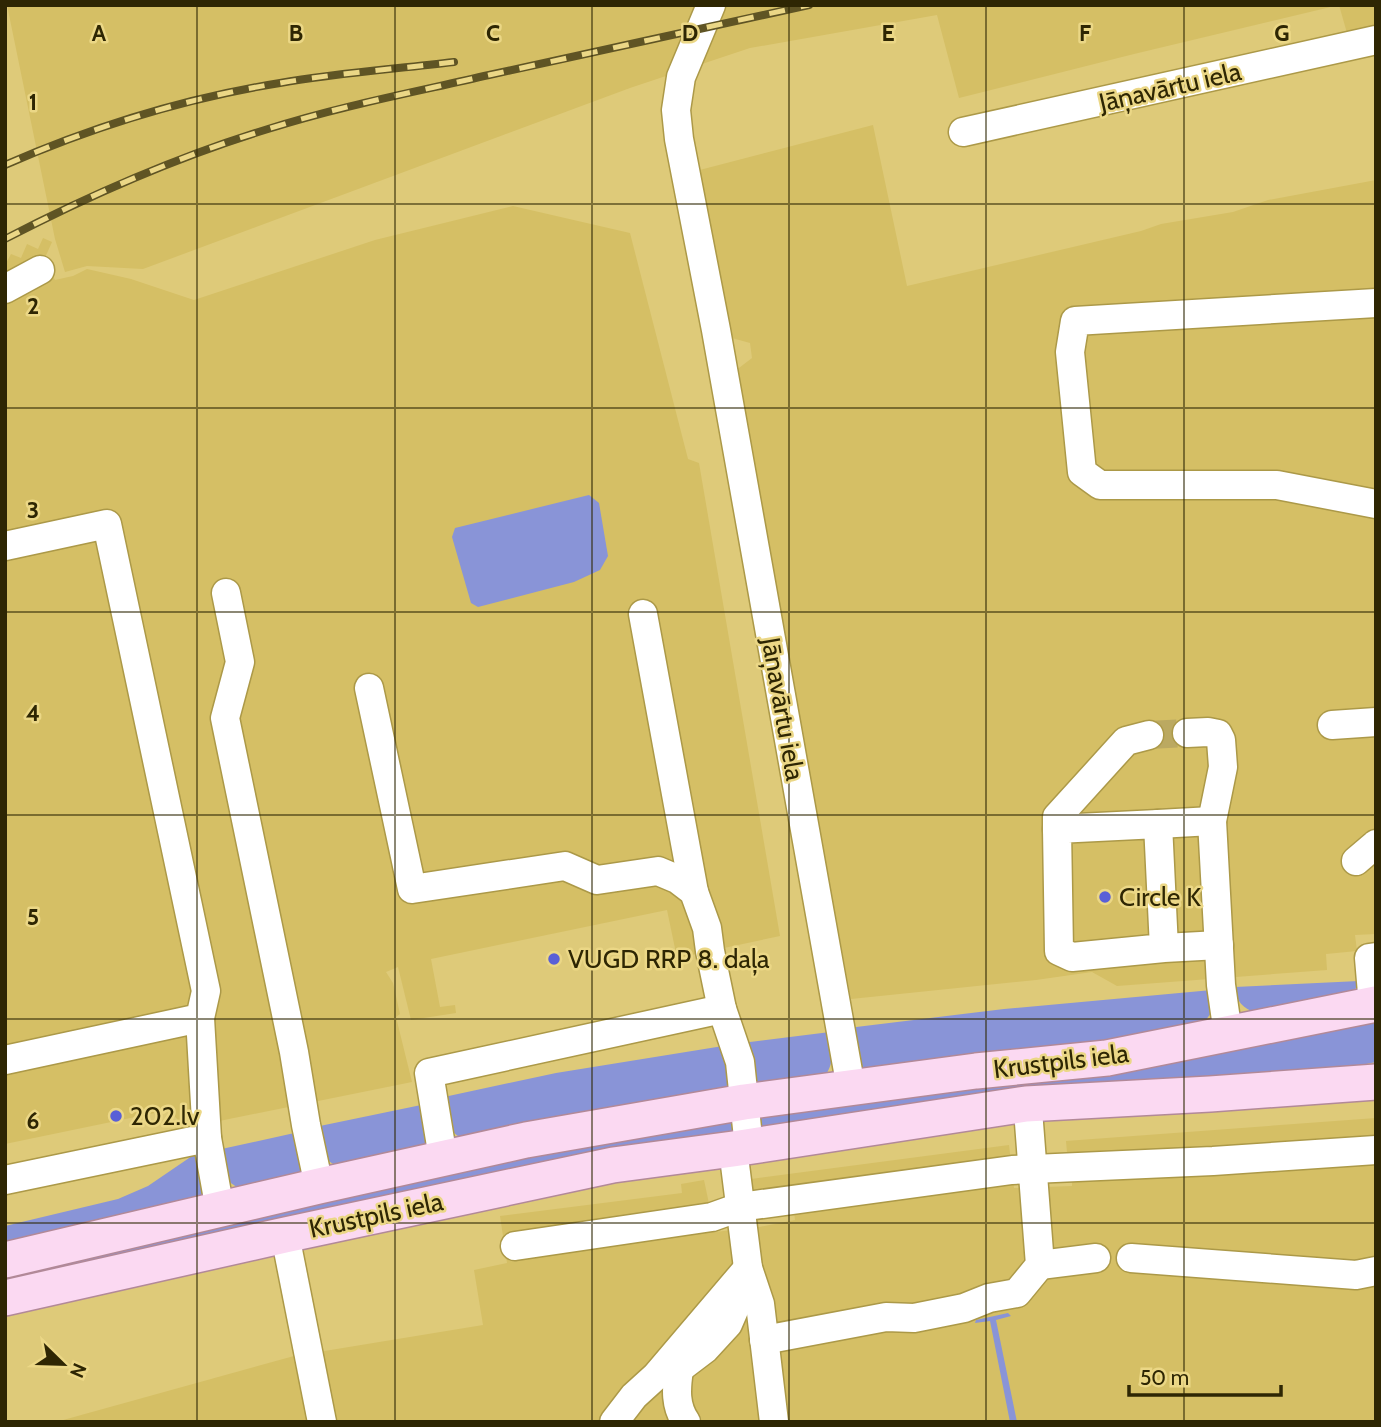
<svg xmlns="http://www.w3.org/2000/svg" width="1381" height="1427" font-family="Cabin,sans-serif">
  <rect width="100%" height="100%" fill="#deca79"/>
  <g fill="#d5bf65">
    <path d="M7,5h1369v21l-29,7 -8,-28 -205,49 -175,44 -22,-83 -187,33 -120,40 -487,181 -56,-3 -22,6 -10,-33z"/>
    <path d="M873,125l34,161 234,-55 20,-7 72,-12 35,-12 108,-20v754l-21,1 2,16 -31,3 1,16 -210,16 -25,-14 -56,8 -185,19 -116,-628 17,-13 -2,-15 -18,-5 -40,-166z"/>
    <path d="M513,206l117,27 58,226 11,4 81,473 -103,22 -10,-48 -236,49 9,48 15,-2 1,8 -45,7 -13,-53 -12,5 7,11 7,31 -4,3 16,65 -227,46 -16,-18 -164,34v-879l6,-11 10,4 6,-14 11,5 5,-11 9,4 -8,18 11,20 18,-4 14,-7 44,10 63,21 181,-60z"/>
    <path d="M1376,1118v304h-1320l238,-66 189,-31 -9,-55 33,-7 -7,-47 182,-23 -1,-9 23,-4 11,52 44,-5 36,-7 -1,-9 -41,-15 -2,-17 258,-34 5,43 58,-2v-11h-3l-3,-34z"/>
  </g>
  <g fill="#8994d7">
    <path d="M589,495l10,8 9,53 -8,14 -26,12 -96,25 -7,-4 -19,-66 3,-9z"/>
    <path d="M1359,981l-5,11 -98,21c-13,-5 -20,-11 -21,-26z"/>
    <path d="M1212,990l1,20 -7,10 -56,21 -281,30 -10,-6 -11,-37 156,-19z"/>
    <path d="M1376,1014v48l-58,12 -555,57 -7,-8 5,-10z"/>
    <path d="M830,1032c2,17 5,30 -5,44l-66,9 -7,-6 -10,-36z"/>
    <path d="M723,1046l6,34 -4,10 -259,50c-22,-9 -19,-22 -22,-43l112,-24z"/>
    <path d="M426,1104l6,29 -6,14 -87,20c-20,-9 -19,-20 -24,-40z"/>
    <path d="M741,1116l2,16 -738,155v-18l348,-78z"/>
    <path d="M299,1132l6,34 -4,7 -60,17 -16,-11 -8,-29z"/>
    <path d="M192,1156h5l9,36 -6,7 -195,48v-21l113,-27 30,-13z"/>
    <path d="M1008,1313l3,3 -15,4 21,102h-7l-20,-101 -15,2 1,-3z"/>
  </g>
  <g fill="none" stroke-linecap="round" stroke-linejoin="round">
    <path stroke="#bba961" stroke-width="28" stroke-dasharray="28 14" stroke-linecap="butt" d="M1149,735l38,-2"/>
    <defs>
      <g id="minor">
        <path d="M711,5l-30,72 -5,33 3,29 37,191 135,758"/>
        <path d="M963,132l413,-92"/>
        <path d="M5,289l35,-19"/>
        <path d="M1376,303l-301,18 -5,31 12,120 18,13h177l99,19"/>
        <path d="M5,546l102,-22 99,467 -6,27 -195,42"/>
        <path d="M226,593l14,69 -15,56 69,334 12,73 13,61"/>
        <path d="M643,614l51,278"/>
        <path d="M369,688l43,201 153,-23 32,14 61,-9 19,8 17,13 13,36 3,23 12,58"/>
        <path d="M1332,725l44,-3"/>
        <path d="M1187,733l21,-1 10,2 3,6 2,27 -11,54 9,164 7,49"/>
        <path d="M1158,824l54,-3"/>
        <path d="M1057,829v-12l69,-76 23,-6"/>
        <path d="M1356,861l20,-17"/>
        <path d="M1164,948l-6,-124 -101,5 2,122 13,6 92,-9 55,-3"/>
        <path d="M1373,1005l-4,-47 7,-1"/>
        <path d="M200,1018l7,120 13,72"/>
        <path d="M733,1149l15,119 12,36 14,118"/>
        <path d="M443,1158l-14,-85 293,-64 18,53 9,85"/>
        <path d="M5,1180l202,-42"/>
        <path d="M285,1235l37,187"/>
        <path d="M515,1246l197,-29 28,-10 272,-37 201,-9 163,-11"/>
        <path d="M1131,1258l225,17 20,-4"/>
        <path d="M1040,1265l56,-7"/>
        <path d="M764,1340l122,-23 28,1 50,-10 25,-10 28,-5 23,-28 -11,-142 -3,-19"/>
        <path d="M679,1370c-3,19 -4,36 7,52"/>
        <path d="M676,1371l29,-22 23,-25 17,-39"/>
        <path d="M614,1422l20,-26 22,-20 92,-108"/>
      </g>
      <g id="major">
        <path d="M5,1260l314,-74 207,-46 218,-38 232,-31 131,-13 269,-54"/>
        <path d="M5,1298l280,-63 328,-70 120,-16 293,-45 184,-10 166,-12"/>
      </g>
    </defs>
    <use href="#minor" stroke="#ac9948" stroke-width="31"/>
    <use href="#major" stroke="#b28998" stroke-width="38"/>
    <use href="#minor" stroke="#fff" stroke-width="28"/>
    <use href="#major" stroke="#fbd9f2" stroke-width="35"/>
    <defs>
      <g id="rail">
        <path d="M5,165c87,-38 181,-67 275,-82 57,-10 116,-14 174,-21"/>
        <path d="M5,239c85,-44 172,-82 263,-110 72,-23 147,-37 221,-54 107,-23 213,-47 320,-70"/>
      </g>
    </defs>
    <use href="#rail" stroke="#5f5424" stroke-width="8"/>
    <use href="#rail" stroke="#ebd786" stroke-width="5" stroke-dasharray="16" stroke-linecap="butt"/>
  </g>
  <path fill="none" stroke="#2e2603" stroke-width="2" stroke-opacity="0.55" d="M197,5v1417M395,5v1417M592,5v1417M789,5v1417M986,5v1417M1184,5v1417M5,204h1371M5,408h1371M5,612h1371M5,815h1371M5,1019h1371M5,1223h1371"/>
  <g fill="#595fd7" stroke="#ebd786" stroke-width="2.5">
    <circle cx="1105" cy="897" r="7"/>
    <circle cx="554" cy="959" r="7"/>
    <circle cx="116" cy="1116" r="7"/>
  </g>
  <g text-anchor="middle" dominant-baseline="central" stroke-width="5" stroke-linejoin="round" paint-order="stroke">
    <g font-size="26" fill="#2e2603" stroke="#ebd786">
      <text transform="translate(1170 87) rotate(-13)">Jāņavārtu iela</text>
      <text transform="translate(783 709) rotate(80)">Jāņavārtu iela</text>
      <text transform="translate(1061 1061) rotate(-7)">Krustpils iela</text>
      <text transform="translate(376 1215) rotate(-12)">Krustpils iela</text>
    </g>
    <g font-size="26" fill="#2e2603" stroke="#ebd786" text-anchor="start">
      <text x="1119" y="897">Circle K</text>
      <text x="568" y="959">VUGD RRP 8. daļa</text>
      <text x="130" y="1116">202.lv</text>
    </g>
  </g>
  <g font-size="23" text-anchor="middle" font-weight="bold" fill="#2e2603" stroke="#ebd786" stroke-width="5" stroke-linejoin="round" paint-order="stroke">
    <text x="99" y="41">A</text>
    <text x="296" y="41">B</text>
    <text x="493" y="41">C</text>
    <text x="690" y="41">D</text>
    <text x="888" y="41">E</text>
    <text x="1085" y="41">F</text>
    <text x="1282" y="41">G</text>
    <text x="33" y="110">1</text>
    <text x="33" y="314">2</text>
    <text x="33" y="518">3</text>
    <text x="33" y="721">4</text>
    <text x="33" y="925">5</text>
    <text x="33" y="1129">6</text>
  </g>
  <rect width="1381" height="1427" fill="none" stroke="#2e2603" stroke-width="14"/>
  <g transform="translate(63 1364) rotate(113)" stroke="#ebd786" stroke-width="5" paint-order="stroke">
  <path d="M0-5L12 26L0 18L-12 26Z" fill="#2e2603"/>
  <text y="-10" font-size="19" font-weight="bold" text-anchor="middle" fill="#2e2603">N</text>
  </g>
  <path d="M1129 1385v10h152v-10" fill="none" stroke="#2e2603" stroke-width="3.5"/>
  <text x="1140" y="1385" font-size="21" fill="#2e2603" stroke="#ebd786" stroke-width="5" paint-order="stroke">50 m</text>
</svg>
